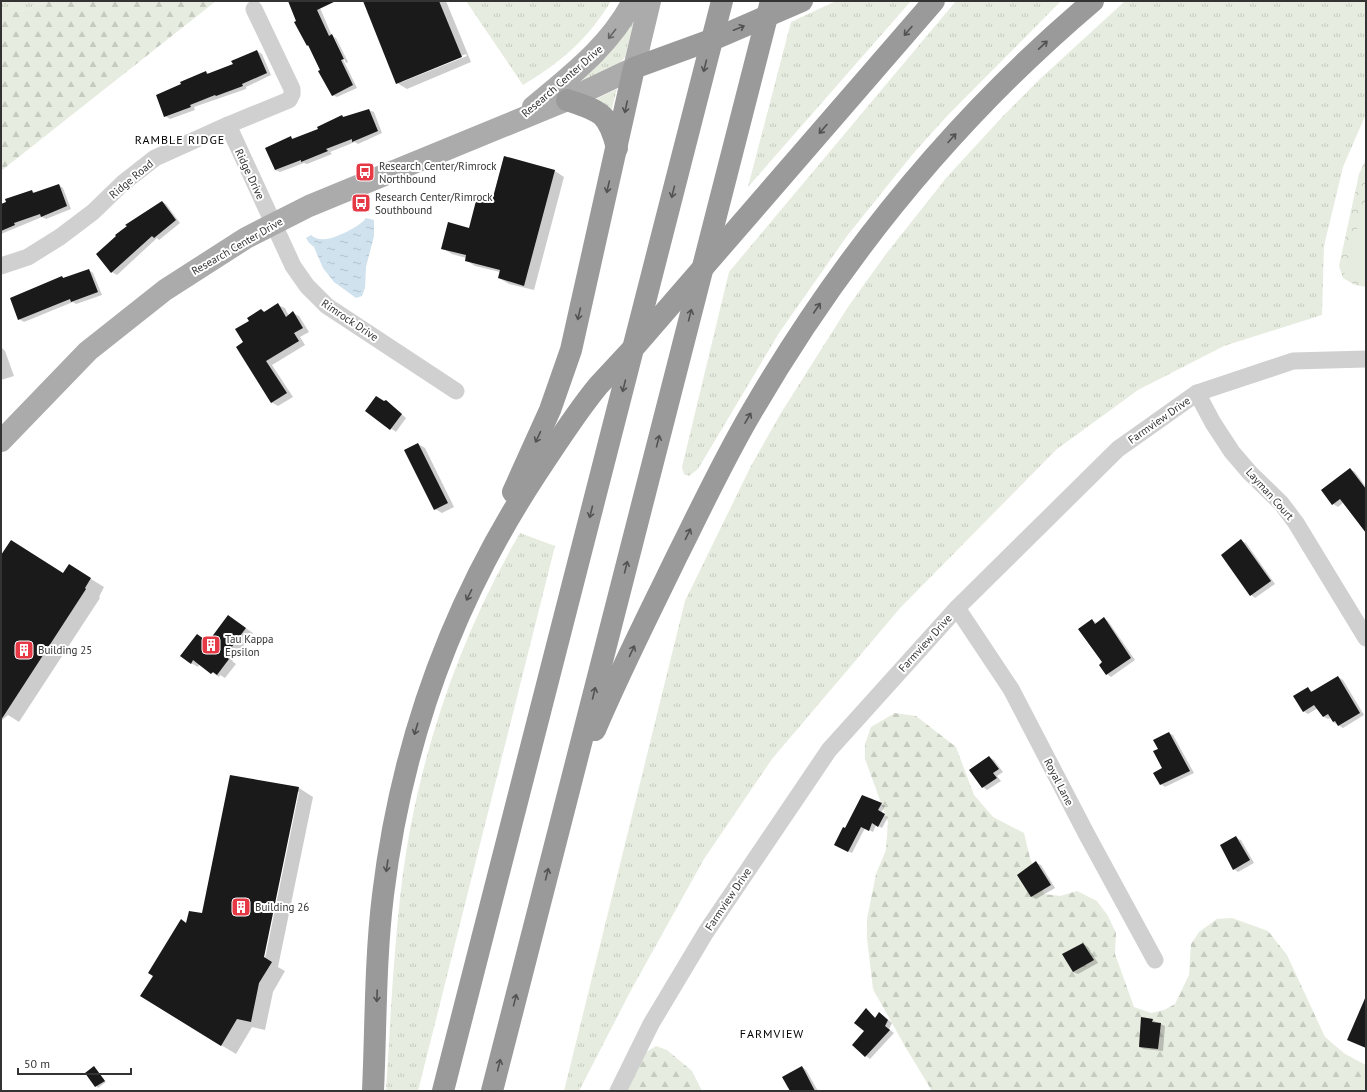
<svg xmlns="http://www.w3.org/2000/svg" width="1367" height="1092" font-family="'PT Sans',sans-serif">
  <defs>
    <pattern id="grass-tufts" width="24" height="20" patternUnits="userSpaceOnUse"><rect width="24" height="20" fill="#e6ecdf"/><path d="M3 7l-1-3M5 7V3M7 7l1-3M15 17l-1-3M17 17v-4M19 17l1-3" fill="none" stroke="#c6cbc0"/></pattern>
    <pattern id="forest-firs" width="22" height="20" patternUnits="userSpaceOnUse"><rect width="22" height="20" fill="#e6ecdf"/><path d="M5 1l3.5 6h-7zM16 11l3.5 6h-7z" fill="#c6cbc0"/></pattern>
    <pattern id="park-crowns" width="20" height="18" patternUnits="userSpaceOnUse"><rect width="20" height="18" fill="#e6ecdf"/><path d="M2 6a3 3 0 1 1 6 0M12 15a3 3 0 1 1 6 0" fill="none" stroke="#c6cbc0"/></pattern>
    <pattern id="water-ripples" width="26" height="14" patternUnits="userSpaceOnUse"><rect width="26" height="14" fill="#cfe2ee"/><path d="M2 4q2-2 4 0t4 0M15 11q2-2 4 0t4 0" fill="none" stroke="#b2c2cd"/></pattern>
  </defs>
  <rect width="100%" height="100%" fill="#fff"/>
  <g fill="url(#grass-tufts)">
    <path d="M1,1h47l-29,11h-18z"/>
    <path d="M466,1h145c-22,37 -51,62 -88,84z"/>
    <path d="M836,1h75l-163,186 43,-165z"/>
    <path d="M956,1h105l-114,115 -35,39 -65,81 -68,97 -81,136 -9,7 -5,-2 -2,-7 47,-195z"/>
    <path d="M1125,1h241v113l-23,53 -19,79 -2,69 -98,31 -86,44 -81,59 -156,158 -129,152 -68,100 -74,133 -51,99h-15l121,-490 66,-135 30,-53 67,-106 38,-53 61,-77 57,-62 36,-36z"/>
    <path d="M639,2l-14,55 -8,9 -57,26z"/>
    <path d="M617,89l-6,23 -17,-12z"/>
    <path d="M520,533l35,13 -137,545h-32c4,-64 7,-129 14,-193 14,-128 55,-253 120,-365z"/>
  </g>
  <g fill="url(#forest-firs)">
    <path d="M48,1h168l-215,170v-159h18z"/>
    <path d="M895,713l21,3 40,31 18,48 19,22 31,16 6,25 14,36 16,2 17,-5 20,10 11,15 8,17 -1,21 19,53 17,6 13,-3 11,-6 14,-29 2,-31 8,-12 18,-13 15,-1 36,13 19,24 38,82 20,17 21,11v26h-434l-26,-43 -33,-59 -6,-51v-19l9,-45 10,-24 2,-28 -23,-63v-15l6,-17z"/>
    <path d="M656,1046l11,4 25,21 10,20h-76l19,-38z"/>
  </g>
  <path fill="url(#park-crowns)" d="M1366,159v128l-11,-2 -12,-7 -4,-12 20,-92z"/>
  <path fill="#e6ecdf" d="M1366,198v84l-22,-7z"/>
  <path fill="url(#water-ripples)" d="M366,218l8,2v16l-8,31 -1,21 -3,8 -6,2 -22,-16 -11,-14 -9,-21 -5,-4 -3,-5 5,-3c5,4 9,5 15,4 10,-1 35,-13 40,-21z"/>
  <g fill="#0003" fill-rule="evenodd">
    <path d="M289,1h28l15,35 4,2 12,24 -2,1 -12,-26h-2l25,51 -20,9 -5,-2 -22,-48 -2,-2z"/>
    <path d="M364,1h82l25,61 -64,27 -10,-6zM466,54l1,2 -65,26v-2z"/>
    <path d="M257,51l5,3 9,21 -25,12v2l-52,18 1,3 -25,9 -5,-3 18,-31 -1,-3 24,-10 4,2 24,-10z"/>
    <path d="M369,110l5,2 8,21 -24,11 -3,-2 -25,10 2,2 -25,10 -3,-1 -24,9 -5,-2 16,-32 3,1 25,-10 23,-13 3,2z"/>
    <path d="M504,157l51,14 9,6 -30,113 -25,-6 -10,-6 1,-6 -25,-6 -9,-6v-2l-14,-4 -10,-6 28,-19 22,-27z"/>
    <path d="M59,185l4,3 8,21 -25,10 -4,-2 -41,17v-29l31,-14 3,2z"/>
    <path d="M162,202l4,2 14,19 -21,17 -2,-2 -40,37 -5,-3 -15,-18z"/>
    <path d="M89,270l4,3 9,22 -26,9 -3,-2 -49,20 -5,-3 43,-42 3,2z"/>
    <path d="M278,305l7,3 4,8 4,-3 6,3 10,16 -9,5 5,8 -33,20 21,32 -15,9 -7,-4 -26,-60 6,-21 10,-11 4,2z"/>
    <path d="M1,347l4,4 9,25 -13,4z"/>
    <path d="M386,401l20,17 -10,14 -29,-21z"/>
    <path d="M418,444l7,4 29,59 -12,6 -7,-4z"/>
    <path d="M1350,469l5,3 11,15v41l-22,-26 -6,5 -5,-3z"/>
    <path d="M1241,541l5,2 29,41 -20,14 -4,-3z"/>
    <path d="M1,557l62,17h20l21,13 -5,10 1,1 -81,124 -11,-7 -7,6z"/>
    <path d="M228,616l25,17 -21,28 4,3 -11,14 -5,-3 -1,2 -19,-13 -2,3 -7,-4 6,-28 12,7z"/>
    <path d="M1104,618l4,3 27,39 -24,17 -4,-3 -15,-54 5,3z"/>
    <path d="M1338,677l5,3 21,35 -21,13 -10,-6 -2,-4 -3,1 -4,-2 -6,-9 -10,6 -5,-3 5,-23 5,4z"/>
    <path d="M1169,733l4,2 21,38 -29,14 -4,-3 3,-16 -5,-19z"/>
    <path d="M989,757l5,3 9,12 -6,4 4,5 -14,9 -4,-3z"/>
    <path d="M231,776l68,12 14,9 -35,170 7,4 -12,21 -8,38 -13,-3 -16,27 -15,-9 -18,-130zM297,792h2l-35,171 -2,-1z"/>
    <path d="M881,804l4,2 -4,7 7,4 -6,11 -6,-3 -3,7 -8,-4 -13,25 -17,-8 11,-15z"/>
    <path d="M1236,838l5,2 13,23 -16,9 -4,-3z"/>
    <path d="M1036,863l5,2 14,23 -19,11 -4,-2z"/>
    <path d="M1083,944l5,3 10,16 -20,11 -5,-2z"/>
    <path d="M866,1010l10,8 4,-5 4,3 8,7 -3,6 5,4 -24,26 -17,-14 13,-14z"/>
    <path d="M1152,1020l13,6 -2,25 -19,-2 -4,-2z"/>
    <path d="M94,1067l12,15 -8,6 -12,-15z"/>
    <path d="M802,1067l4,3 12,21h-27z"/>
  </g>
  <g fill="#1a1a1a">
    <path d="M288,1h48l-19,9 12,26 3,-2 12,25 -3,1 12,25 -21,11 -14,-25 2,-1 -12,-25 -1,1 -13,-24 2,-1z"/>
    <path d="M363,1h76l23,56 -66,27z"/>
    <path d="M257,50l10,23 -25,11 1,2 -27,10 -1,-1 -25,10 1,2 -27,10 -8,-22 25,-11 -1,-2 26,-11 1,3 26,-10 -2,-3z"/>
    <path d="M369,109l9,22 -26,11v-3l-26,10 2,2 -27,11v-2l-26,10 -10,-22 26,-12 1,3 26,-10 -1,-2 25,-12 1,2z"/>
    <path d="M504,156l51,14 -31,116 -26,-8 2,-8 -35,-9 1,-6 -25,-6 7,-27 21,6 8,-31 15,4z"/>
    <path d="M59,184l8,22 -26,11 -1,-3 -26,9 1,2 -14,6v-27l5,-2 -1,-3 27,-9 1,3z"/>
    <path d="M162,201l14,19 -22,18 -2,-2 -41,37 -15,-19 20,-18 -1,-1 12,-9 -2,-1z"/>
    <path d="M89,269l9,23 -27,10 -1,-3 -52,21 -8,-22 52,-22 1,2z"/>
    <path d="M278,303l8,14 7,-6 10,17 -9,5 5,8 -33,20 21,32 -16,10 -35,-56 7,-5 -8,-13 14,-8 -2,-3 14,-9 3,3z"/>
    <path d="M376,396l8,5 2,-1 16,14 -12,16 -25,-19z"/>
    <path d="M418,443l30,60 -14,7 -30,-60z"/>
    <path d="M1350,468l16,21v44l-26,-34 -8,6 -11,-15z"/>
    <path d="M1241,539l30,42 -21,15 -29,-41z"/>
    <path d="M11,540l52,33 6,-9 22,14 -6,10 1,1 -85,131v-165z"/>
    <path d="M228,615l18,13 -21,28 4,3 -12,16 -4,-3 -2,2 -18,-14 -2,4 -11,-8 17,-22 11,8z"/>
    <path d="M1104,617l27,41 -25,17 -7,-10 3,-3 -24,-33 14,-10 3,5z"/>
    <path d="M1338,676l22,37 -22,13 -3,-5 -2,1 -5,-8 -5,3 -9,-12 -11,7 -10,-16 15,-9 3,5z"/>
    <path d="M1169,732l21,39 -30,14 -7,-12 9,-5 -9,-17 5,-2 -5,-9z"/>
    <path d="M989,756l10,13 -6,4 4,5 -15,10 -13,-18z"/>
    <path d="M230,775l69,12 -35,170 8,5 -13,21 -8,39 -14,-3 -16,27 -81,-50 13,-20 -5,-3 33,-54 5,4 3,-12 13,2z"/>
    <path d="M862,795l20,8 -4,7 7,4 -7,13 -6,-4 -3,8 -8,-4 -13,25 -14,-7 9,-18 2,1z"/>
    <path d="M1236,836l14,24 -17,10 -13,-25z"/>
    <path d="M1036,861l15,24 -20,12 -14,-22z"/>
    <path d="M1083,943l11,17 -21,12 -11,-18z"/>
    <path d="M1366,996v52l-19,-8z"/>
    <path d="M866,1008l9,10 4,-6 9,8 -3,6 5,4 -25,27 -13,-12 12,-14 -10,-8z"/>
    <path d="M1141,1017l12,2 -1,3 9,1 -3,26 -19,-2z"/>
    <path d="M94,1066l11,15 -10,6 -10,-14z"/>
    <path d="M802,1066l13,25h-25l-8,-14z"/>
  </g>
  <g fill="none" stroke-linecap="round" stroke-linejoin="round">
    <g stroke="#d0d0d0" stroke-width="17">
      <path d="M228,125l65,141 14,20 20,20 129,85"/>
      <path d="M1,266l27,-9 32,-20 33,-25 30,-29 32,-25 73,-33 61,-25 3,-6v-5l-38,-80"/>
      <path d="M1197,393l16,30 19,29 18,21 31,30 15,20 70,115"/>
      <path d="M957,608l54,81 76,146 68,125"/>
      <path d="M618,1091l33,-67 55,-92 123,-182 128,-142 161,-159 79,-56 96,-32 73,-2"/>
    </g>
    <g stroke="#ababab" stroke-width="22">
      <path d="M533,107c38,-32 77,-61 100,-106"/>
      <path d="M1,441l87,-90 77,-61 81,-52 63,-32 258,-106 67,-32 16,-67"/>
    </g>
    <g stroke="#9a9a9a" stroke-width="22">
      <path d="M567,100c33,11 41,12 50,48"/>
      <path d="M513,492l37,-82 21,-60 63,-282 85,-31 83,-36"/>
      <path d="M595,730c25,-59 54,-116 82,-174 24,-48 47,-97 74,-143 90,-155 205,-296 342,-412"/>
      <path d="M373,1091c3,-65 2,-131 10,-196 18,-150 69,-292 152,-419 20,-30 40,-62 63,-90 13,-14 26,-28 39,-42l297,-343"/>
      <path d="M443,1091l279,-1090"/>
      <path d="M492,1091l279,-1090"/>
    </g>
  </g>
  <defs><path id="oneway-shaft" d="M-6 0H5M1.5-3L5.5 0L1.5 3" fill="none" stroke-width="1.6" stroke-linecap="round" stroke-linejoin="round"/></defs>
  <g stroke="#525252">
    <use href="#oneway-shaft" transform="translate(739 28) rotate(-22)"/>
    <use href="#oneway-shaft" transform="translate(908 31) rotate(131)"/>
    <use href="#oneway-shaft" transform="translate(1043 45) rotate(-43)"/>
    <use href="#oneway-shaft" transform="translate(705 66) rotate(104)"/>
    <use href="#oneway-shaft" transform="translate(626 107) rotate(102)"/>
    <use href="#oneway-shaft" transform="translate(823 129) rotate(131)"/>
    <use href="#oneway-shaft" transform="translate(952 138) rotate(-48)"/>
    <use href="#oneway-shaft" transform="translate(608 187) rotate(103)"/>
    <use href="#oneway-shaft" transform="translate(673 192) rotate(104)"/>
    <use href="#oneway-shaft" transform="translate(817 308) rotate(-56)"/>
    <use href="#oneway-shaft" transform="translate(579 314) rotate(103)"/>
    <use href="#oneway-shaft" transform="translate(690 315) rotate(-76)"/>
    <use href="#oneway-shaft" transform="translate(624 386) rotate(104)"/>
    <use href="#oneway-shaft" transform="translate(748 418) rotate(-60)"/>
    <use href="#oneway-shaft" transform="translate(538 437) rotate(115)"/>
    <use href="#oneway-shaft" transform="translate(658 441) rotate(-76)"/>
    <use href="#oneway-shaft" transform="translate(591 512) rotate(104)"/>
    <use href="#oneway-shaft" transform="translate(688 534) rotate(-64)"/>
    <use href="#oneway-shaft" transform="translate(626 567) rotate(-76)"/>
    <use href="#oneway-shaft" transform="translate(469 595) rotate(116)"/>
    <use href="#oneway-shaft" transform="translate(632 651) rotate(-65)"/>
    <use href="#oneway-shaft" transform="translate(594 693) rotate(-76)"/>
    <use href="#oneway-shaft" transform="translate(416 729) rotate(107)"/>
    <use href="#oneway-shaft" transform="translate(387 866) rotate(98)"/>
    <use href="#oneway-shaft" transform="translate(547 874) rotate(-76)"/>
    <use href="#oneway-shaft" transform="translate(377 996) rotate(92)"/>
    <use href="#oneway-shaft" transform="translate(515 1000) rotate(-76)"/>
    <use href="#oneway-shaft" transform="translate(499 1065) rotate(-76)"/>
  </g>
  <use stroke="#636363" href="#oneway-shaft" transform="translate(612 34) rotate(128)"/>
  <defs>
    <symbol id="bus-square" viewBox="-11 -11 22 22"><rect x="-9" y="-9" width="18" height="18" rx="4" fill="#e63946" stroke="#fff"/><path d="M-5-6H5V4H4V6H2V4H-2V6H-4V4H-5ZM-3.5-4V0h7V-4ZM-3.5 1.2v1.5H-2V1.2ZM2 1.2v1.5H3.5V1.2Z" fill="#fff"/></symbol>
    <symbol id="building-square" viewBox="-11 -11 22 22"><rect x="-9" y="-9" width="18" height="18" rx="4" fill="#e63946" stroke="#fff"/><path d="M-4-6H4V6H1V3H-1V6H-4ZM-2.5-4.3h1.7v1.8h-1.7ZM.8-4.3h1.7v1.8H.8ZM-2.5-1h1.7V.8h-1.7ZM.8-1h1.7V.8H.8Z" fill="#fff"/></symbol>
  </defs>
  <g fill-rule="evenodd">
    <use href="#bus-square" x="354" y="161" width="22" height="22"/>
    <use href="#bus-square" x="350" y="192" width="22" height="22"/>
    <use href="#building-square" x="200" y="634" width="22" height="22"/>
    <use href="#building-square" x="13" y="639" width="22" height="22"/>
    <use href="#building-square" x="230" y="896" width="22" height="22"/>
  </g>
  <g text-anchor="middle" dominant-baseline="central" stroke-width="4" stroke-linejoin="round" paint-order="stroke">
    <g font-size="11" fill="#333" stroke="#fff">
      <text transform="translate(562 81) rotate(-41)">Research Center Drive</text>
      <text transform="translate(250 174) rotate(65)">Ridge Drive</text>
      <text transform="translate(131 179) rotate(-40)">Ridge Road</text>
      <text transform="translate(237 246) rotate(-30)">Research Center Drive</text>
      <text transform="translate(350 320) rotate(34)">Rimrock Drive</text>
      <text transform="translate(1159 420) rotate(-35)">Farmview Drive</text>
      <text transform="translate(1270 494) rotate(48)">Layman Court</text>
      <text transform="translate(925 643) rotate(-48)">Farmview Drive</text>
      <text transform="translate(1059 782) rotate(63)">Royal Lane</text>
      <text transform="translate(728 899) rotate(-56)">Farmview Drive</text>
    </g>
    <g font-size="11" fill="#333" stroke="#fff" text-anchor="start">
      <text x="379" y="166">Research Center/Rimrock<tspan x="379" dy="13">Northbound</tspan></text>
      <text x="375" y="197">Research Center/Rimrock<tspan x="375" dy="13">Southbound</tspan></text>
      <text x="225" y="639">Tau Kappa<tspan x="225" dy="13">Epsilon</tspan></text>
      <text x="38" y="650">Building 25</text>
      <text x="255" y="907">Building 26</text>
    </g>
    <g font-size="12" letter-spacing="1" fill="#000" stroke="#fff">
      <text x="180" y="139">RAMBLE RIDGE</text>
      <text x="772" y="1033">FARMVIEW</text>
    </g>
  </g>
  <rect width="1367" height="1092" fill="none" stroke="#333333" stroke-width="4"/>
  <path d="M18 1068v6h113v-6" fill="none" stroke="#333333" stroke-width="2"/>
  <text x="24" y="1068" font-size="12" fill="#333333" stroke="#ffffff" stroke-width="3" paint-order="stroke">50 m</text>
</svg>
